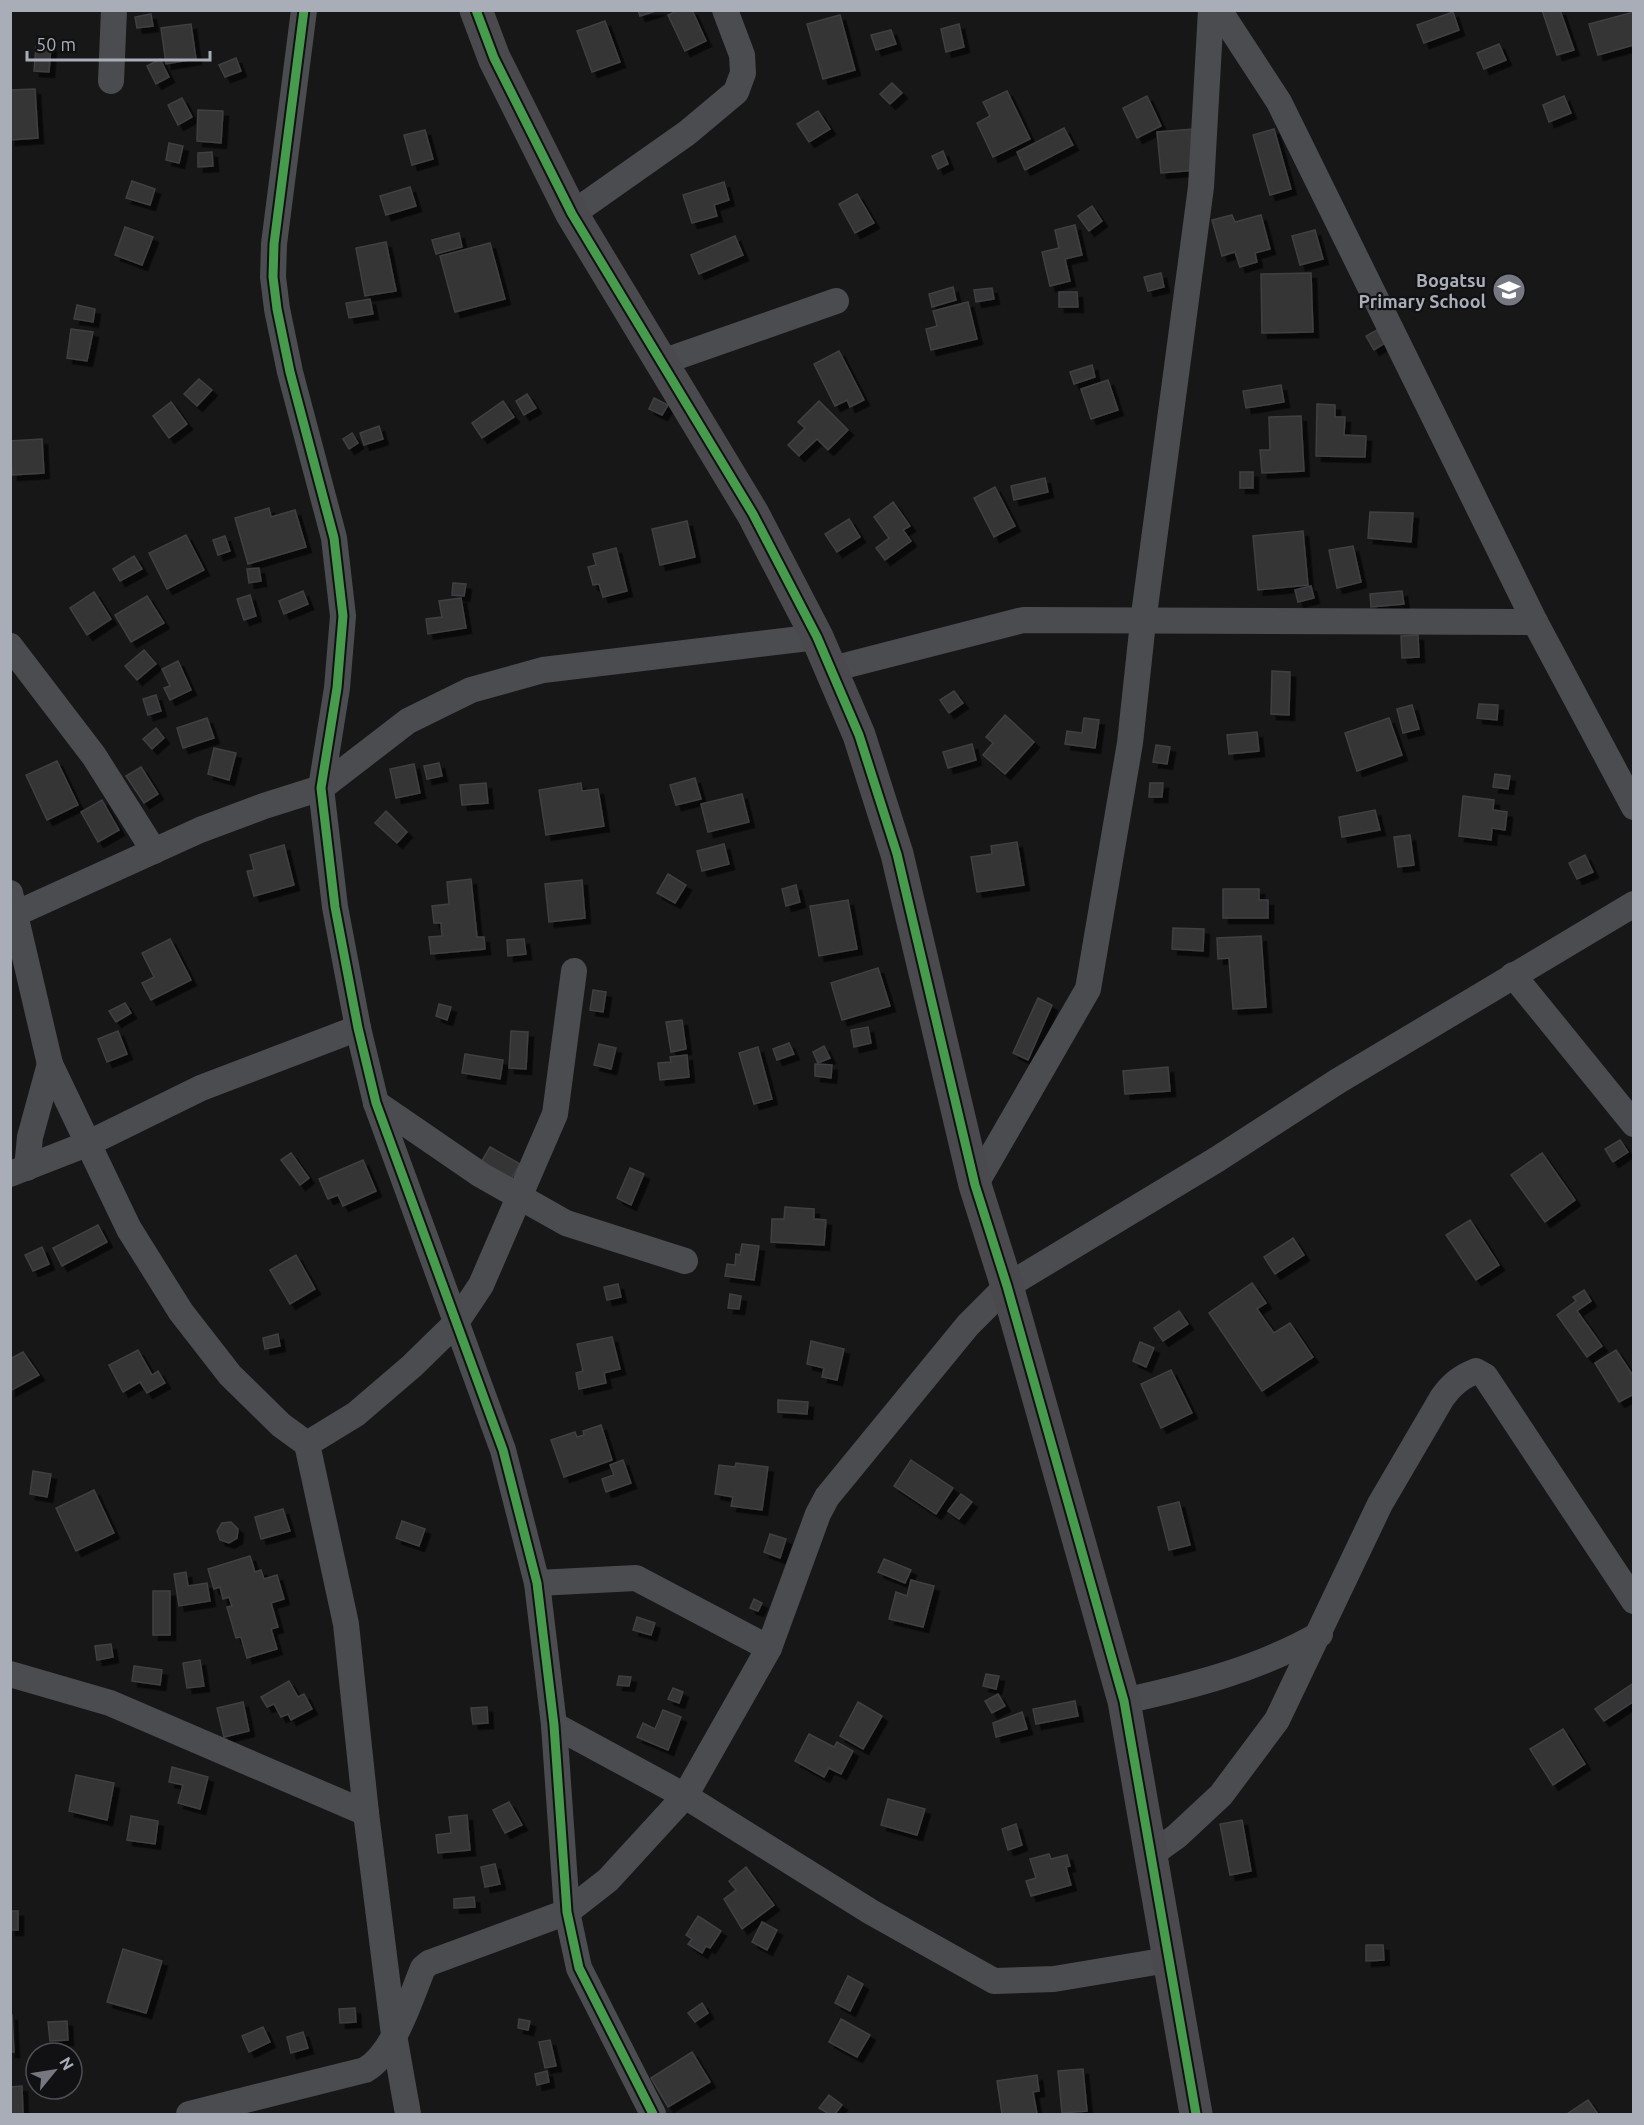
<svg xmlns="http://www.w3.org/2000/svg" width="1644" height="2125" font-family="Ubuntu,sans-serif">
  <defs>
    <filter id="shadow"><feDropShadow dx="5.5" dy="5.5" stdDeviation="0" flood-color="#0009"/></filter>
  </defs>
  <rect width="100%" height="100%" fill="#171717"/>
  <g fill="#353536" stroke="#3f4043" stroke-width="1.5" filter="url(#shadow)">
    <path d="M638,10h21l-19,6z"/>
    <path d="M679,10h13l14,31 -21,10 -17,-36z"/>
    <path d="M1542,10h18l14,40 -17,5z"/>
    <path d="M1453,12l6,18 -35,13 -7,-18z"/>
    <path d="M1634,12v33l-36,10 -9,-31z"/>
    <path d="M151,14l2,12 -16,2 -2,-11z"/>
    <path d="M840,15l15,55 -32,9 -16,-55z"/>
    <path d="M605,21l15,41 -28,10 -15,-41z"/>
    <path d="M191,24l5,35 -30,5 -5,-36z"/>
    <path d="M959,24l5,23 -18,5 -5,-23z"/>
    <path d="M891,30l5,14 -20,6 -5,-15z"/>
    <path d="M1499,44l7,16 -22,9 -7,-16z"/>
    <path d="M36,46h15l-2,26 -15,-1z"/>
    <path d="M236,58l5,13 -16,6 -6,-12z"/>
    <path d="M160,59l9,18 -13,7 -9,-18z"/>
    <path d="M892,83l10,10 -12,11 -10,-10z"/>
    <path d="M35,89l3,49 -28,2v-50z"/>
    <path d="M1007,91l23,48 -37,18 -16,-34 13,-7 -7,-14z"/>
    <path d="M1147,96l14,30 -24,12 -14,-30z"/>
    <path d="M1564,96l7,17 -22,9 -6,-17z"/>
    <path d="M182,98l10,19 -14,8 -10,-20z"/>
    <path d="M198,110l25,1 -2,32 -24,-2z"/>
    <path d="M818,111l12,18 -21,13 -12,-18z"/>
    <path d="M1064,128l9,17 -48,25 -8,-18z"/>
    <path d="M1193,129l4,41 -36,3 -4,-41z"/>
    <path d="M1274,129l17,60 -21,6 -17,-60z"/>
    <path d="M425,130l8,29 -21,6 -8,-30z"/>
    <path d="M169,143l14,3 -4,17 -13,-3z"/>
    <path d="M943,151l5,13 -10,5 -6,-13z"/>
    <path d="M212,152l1,14 -15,1v-14z"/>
    <path d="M132,181l23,8 -5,16 -24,-7z"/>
    <path d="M724,182l5,18 -15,5 3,11 -25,7 -9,-28z"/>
    <path d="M410,187l6,19 -30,9 -6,-19z"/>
    <path d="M857,194l17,29 -19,10 -16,-29z"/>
    <path d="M1092,206l10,15 -13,10 -11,-15z"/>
    <path d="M1232,215l3,7 26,-7 9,34 -15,4 2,9 -17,5 -5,-15 -13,4 -10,-36z"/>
    <path d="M1075,225l7,30 -17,4 5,22 -20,5 -8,-34 17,-4 -4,-18z"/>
    <path d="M125,227l28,10 -11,28 -27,-10z"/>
    <path d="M1315,230l8,29 -23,6 -8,-29z"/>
    <path d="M459,233l3,14 -26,7 -4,-14z"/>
    <path d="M735,236l8,19 -44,19 -8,-19z"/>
    <path d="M386,242l10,49 -31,5 -9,-48z"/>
    <path d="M490,243l15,56 -50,13 -15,-56z"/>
    <path d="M1161,273l3,14 -16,4 -4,-14z"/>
    <path d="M1311,273l2,59 -51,1 -1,-59z"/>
    <path d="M953,287l3,13 -24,7 -3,-13z"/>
    <path d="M992,288l2,11 -18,3 -2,-12z"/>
    <path d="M1059,292h18l1,15h-19z"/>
    <path d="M370,299l3,15 -24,4 -3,-15z"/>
    <path d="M968,302l9,37 -46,11 -5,-21 11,-3 -4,-15z"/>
    <path d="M77,305l18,4 -2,13 -19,-3z"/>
    <path d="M71,329l22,3 -6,29 -20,-3z"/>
    <path d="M1377,330l8,13 -11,7 -8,-14z"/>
    <path d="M839,351l25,49 -14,7 -3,-7 -12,6 -21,-42z"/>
    <path d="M1092,365l3,12 -21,7 -4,-12z"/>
    <path d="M199,379l13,11 -15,16 -13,-12z"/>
    <path d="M1108,380l10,30 -27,9 -10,-30z"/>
    <path d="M1281,385l3,17 -38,6 -3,-17z"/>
    <path d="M527,394l9,14 -12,7 -8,-14z"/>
    <path d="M654,398l14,7 -6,10 -13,-6z"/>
    <path d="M503,401l11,16 -32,21 -10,-15z"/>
    <path d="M819,401l29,29 -20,20 -11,-11 -18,17 -11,-11 17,-17 -7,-6z"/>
    <path d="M171,402l16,22 -18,14 -16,-22z"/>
    <path d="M1317,404l18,1v12h10l-1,18 22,1 -1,21 -49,-1z"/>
    <path d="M1301,416l3,55 -42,2 -2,-23h10l-1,-33z"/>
    <path d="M379,426l4,13 -19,6 -4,-12z"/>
    <path d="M352,433l6,10 -9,6 -6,-10z"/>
    <path d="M42,439l2,34 -32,2 -2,-34z"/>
    <rect x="1240" y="472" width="13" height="16"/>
    <path d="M1045,478l3,14 -34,8 -3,-14z"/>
    <path d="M995,487l20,39 -21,11 -20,-39z"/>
    <path d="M893,502l17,24 -7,4 8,11 -26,19 -9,-12 13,-10 -15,-21z"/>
    <path d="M269,508l2,9 24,-7 11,37 -58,17 -13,-46z"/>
    <path d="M1370,512l43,1 -2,29 -43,-4z"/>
    <path d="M849,519l11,18 -23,15 -12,-18z"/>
    <path d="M687,521l8,36 -35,8 -8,-36z"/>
    <path d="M1303,531l5,54 -50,5 -5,-54z"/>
    <path d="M186,535l18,35 -37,19 -18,-36z"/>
    <path d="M225,536l5,15 -12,4 -5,-15z"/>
    <path d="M1353,546l8,36 -24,6 -8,-38z"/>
    <path d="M616,548l11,43 -24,6 -4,-13 -6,1 -5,-18 8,-2 -3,-11z"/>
    <path d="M134,556l8,13 -22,12 -7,-12z"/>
    <path d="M259,568l2,13 -12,2 -2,-14z"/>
    <path d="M453,583l13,1 -2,12 -12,-1z"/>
    <path d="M1311,586l3,12 -16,4 -3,-12z"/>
    <path d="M303,591l5,13 -24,10 -5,-13z"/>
    <path d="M1402,591l2,13 -33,3 -1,-13z"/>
    <path d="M94,592l17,27 -24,16 -17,-27z"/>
    <path d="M250,595l6,21 -12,4 -7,-21z"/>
    <path d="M147,596l17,27 -33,19 -16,-27z"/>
    <path d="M461,598l5,30 -38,6 -2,-15 16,-2 -3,-16z"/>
    <path d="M1418,635l1,22 -17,1 -1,-22z"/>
    <path d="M144,650l12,14 -19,16 -12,-14z"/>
    <path d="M178,661l13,29 -21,10 -6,-12 6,-2 -8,-17z"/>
    <path d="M1272,671l18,1 -1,43 -18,-1z"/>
    <path d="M954,691l9,12 -14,10 -9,-13z"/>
    <path d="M156,695l5,16 -13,4 -5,-16z"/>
    <path d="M1479,704l19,1 -1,15 -20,-2z"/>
    <path d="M1412,705l7,24 -16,4 -6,-24z"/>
    <path d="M1005,715l29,27 -29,32 -22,-19 10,-12 -7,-6z"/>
    <path d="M207,718l7,20 -31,10 -6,-20z"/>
    <path d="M1084,718l15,2 -4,28 -30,-4 2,-13 15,2z"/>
    <path d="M1389,718l13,37 -45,16 -12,-38z"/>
    <path d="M156,728l8,10 -12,11 -9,-10z"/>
    <path d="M1257,732l2,19 -30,3 -2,-19z"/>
    <path d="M972,744l4,16 -28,8 -5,-16z"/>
    <path d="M1156,745l14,2 -3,17 -14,-2z"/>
    <path d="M214,748l22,5 -7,27 -21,-6z"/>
    <path d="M57,761l21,44 -31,15 -21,-45z"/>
    <path d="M439,763l3,13 -15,3 -3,-13z"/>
    <path d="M414,764l6,29 -24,5 -6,-29z"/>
    <path d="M141,767l17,27 -14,9 -18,-27z"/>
    <path d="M1495,774l15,2 -2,13 -15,-2z"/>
    <path d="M695,778l6,21 -25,6 -6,-20z"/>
    <path d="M486,783l2,20 -26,2 -2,-20z"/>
    <path d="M581,783l1,8 16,-2 6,37 -58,9 -7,-45z"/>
    <path d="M1150,783h13l-1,14h-13z"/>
    <path d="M742,794l7,28 -41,10 -7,-28z"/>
    <path d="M1463,796l31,4 -1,10 14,2 -2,18 -13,-2 -1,12 -32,-4z"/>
    <path d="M102,800l17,30 -21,12 -17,-30z"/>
    <path d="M1375,810l5,20 -38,7 -3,-20z"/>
    <path d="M386,811l21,21 -10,11 -22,-20z"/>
    <path d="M1410,835l4,30 -16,2 -4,-30z"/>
    <path d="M1017,842l7,43 -47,7 -6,-35 21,-3 -1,-8z"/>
    <path d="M724,844l5,20 -27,7 -5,-20z"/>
    <path d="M284,845l10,40 -40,11 -7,-25 7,-1 -4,-15z"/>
    <path d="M1585,855l8,17 -16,7 -8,-16z"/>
    <path d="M668,874l18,11 -11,18 -18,-10z"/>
    <path d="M471,879l6,58h7l1,12 -54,5 -2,-17 13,-1 -1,-13h-7l-2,-17 17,-2 -2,-22z"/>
    <path d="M582,880l3,38 -36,4 -4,-38z"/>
    <path d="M796,885l4,17 -14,4 -4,-17z"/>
    <path d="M1223,889h36v11h9v18h-45z"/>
    <path d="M848,900l9,49 -38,7 -9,-50z"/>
    <path d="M1173,928l31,1 -1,22 -31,-2z"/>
    <path d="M1261,936l5,71 -33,2 -4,-51 -11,1 -1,-21z"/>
    <path d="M170,939l21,41 -40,20 -9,-17 12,-6 -12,-24z"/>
    <path d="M524,939l2,15 -18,2 -1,-16z"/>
    <path d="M878,968l12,38 -48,14 -11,-37z"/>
    <path d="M593,990l13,2 -3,20 -13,-2z"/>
    <path d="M1038,998l14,7 -24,55 -15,-7z"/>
    <path d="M125,1003l6,10 -15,9 -7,-11z"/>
    <path d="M439,1004l12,3 -4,13 -11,-4z"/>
    <path d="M682,1020l4,29 -15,3 -5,-30z"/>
    <path d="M868,1027l3,16 -17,4 -3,-17z"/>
    <path d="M118,1031l9,23 -20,8 -9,-23z"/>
    <path d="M511,1031l17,1 -2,37 -17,-1z"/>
    <path d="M789,1043l5,11 -17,6 -4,-11z"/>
    <path d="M599,1044l17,4 -5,21 -17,-4z"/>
    <path d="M824,1046l6,12 -12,5 -5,-11z"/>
    <path d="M758,1047l14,52 -18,5 -15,-51z"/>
    <path d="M465,1054l38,6 -3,19 -38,-6z"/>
    <path d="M687,1055l2,22 -29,3 -2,-17 13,-1 -1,-5z"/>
    <path d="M815,1064l17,1 -1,13 -16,-2z"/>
    <path d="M1168,1067l2,24 -45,3 -2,-23z"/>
    <path d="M1620,1140l8,12 -15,10 -8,-13z"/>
    <path d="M490,1147l30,17 -10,17 -30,-17z"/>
    <path d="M291,1153l18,25 -9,7 -19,-25z"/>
    <path d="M1542,1153l33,47 -30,22 -34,-47z"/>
    <path d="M363,1160l13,31 -33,15 -5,-11 -10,4 -9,-20z"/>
    <path d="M630,1168l14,6 -13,31 -14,-7z"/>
    <path d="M785,1207l29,2v10l12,1 -2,25 -53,-3 1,-23h12z"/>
    <path d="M1470,1220l29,45 -23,15 -30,-45z"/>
    <path d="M98,1225l9,17 -45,24 -9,-18z"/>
    <path d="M1293,1238l11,17 -29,19 -11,-17z"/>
    <path d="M742,1244l17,2 -5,34 -29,-4 2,-12 8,1 1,-11 4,1z"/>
    <path d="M42,1247l7,17 -16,7 -8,-16z"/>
    <path d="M296,1255l19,34 -25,15 -20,-34z"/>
    <path d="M1252,1283l14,20 -9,6 17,24 16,-10 23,34 -51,34 -53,-78z"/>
    <path d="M618,1284l3,13 -14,3 -3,-13z"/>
    <path d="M1584,1290l7,11 -14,10 25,35 -15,11 -30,-42 19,-14 -3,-4z"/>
    <path d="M730,1294l11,2 -2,13 -11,-1z"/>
    <path d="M1179,1311l9,13 -25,17 -9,-13z"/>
    <path d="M278,1334l2,12 -15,3 -2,-11z"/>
    <path d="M612,1337l8,32 -16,4 2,10 -27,6 -3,-16 7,-2 -6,-27z"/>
    <path d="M811,1341l33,8 -7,31 -15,-3 2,-9 -17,-4z"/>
    <path d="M1140,1342l14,6 -8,19 -13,-6z"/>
    <path d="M138,1350l14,25 6,-4 7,12 -18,10 -7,-11 -17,10 -14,-27z"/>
    <path d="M1616,1350l18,27v17l-15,8 -24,-39z"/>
    <path d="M23,1352l16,23 -29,16v-32z"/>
    <path d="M1171,1370l21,43 -31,15 -20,-44z"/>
    <path d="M778,1400l30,2 -1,12 -29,-2z"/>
    <path d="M601,1425l11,35 -48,17 -13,-37 24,-8 2,5 7,-2 -1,-4z"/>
    <path d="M623,1460l8,23 -25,9 -4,-13 12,-4 -4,-10z"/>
    <path d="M911,1460l42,28 -17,26 -42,-28z"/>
    <path d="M736,1463l32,4 -6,43 -31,-4 2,-9 -18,-3 4,-29 16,2z"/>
    <path d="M33,1471l18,3 -4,23 -17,-3z"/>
    <path d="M94,1490l20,43 -38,18 -20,-43z"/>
    <path d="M961,1494l11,8 -13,17 -11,-8z"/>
    <path d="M1179,1502l11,43 -21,5 -11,-43z"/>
    <path d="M283,1509l7,22 -29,8 -6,-22z"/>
    <path d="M402,1521l23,8 -6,17 -23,-8z"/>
    <path d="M231,1522l7,7 -1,9 -8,5 -9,-3 -3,-9 5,-8z"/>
    <path d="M770,1534l16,5 -6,19 -16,-6z"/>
    <path d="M250,1556l5,16 6,-2 3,9 13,-4 7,24 -13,4 7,24 -7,2 6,20 -30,9 -6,-21 -5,1 -9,-31 5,-1 -3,-9 -6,2 -3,-12 -6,2 -6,-20z"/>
    <path d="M884,1559l27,11 -6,13 -27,-11z"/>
    <path d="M186,1572l2,14 19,-3 3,18 -31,5 -5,-32z"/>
    <path d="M911,1580l23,6 -11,41 -34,-8 7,-27 11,4z"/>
    <rect x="153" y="1591" width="17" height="44"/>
    <path d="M754,1599l8,4 -4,8 -8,-3z"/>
    <path d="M637,1617l18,6 -4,12 -18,-5z"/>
    <path d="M111,1644l2,13 -16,3 -2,-14z"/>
    <path d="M200,1660l4,26 -17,2 -4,-25z"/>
    <path d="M134,1666l28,4 -2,15 -28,-4z"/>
    <path d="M986,1674l13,2 -3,13 -13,-3z"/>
    <path d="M619,1676l12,1 -2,9 -12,-1z"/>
    <path d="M289,1681l9,16 6,-3 8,15 -21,11 -3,-6 -7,3 -7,-13 -7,3 -6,-10z"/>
    <path d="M1634,1683v18l-30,20 -9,-12z"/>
    <path d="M673,1688l10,4 -4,11 -11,-4z"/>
    <path d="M998,1694l7,12 -13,7 -7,-12z"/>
    <path d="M1075,1701l3,15 -42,8 -3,-15z"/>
    <path d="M243,1702l6,29 -25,6 -7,-29z"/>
    <path d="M858,1702l24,14 -19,33 -23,-13z"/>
    <path d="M487,1707l1,16 -15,1 -2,-16z"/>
    <path d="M663,1710l18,7 -13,33 -31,-13 6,-14 12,6z"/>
    <path d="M1022,1712l5,17 -31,8 -3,-14z"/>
    <path d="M1563,1729l22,35 -32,21 -23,-36z"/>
    <path d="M809,1734l25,13 3,-5 16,9 -12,23 -12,-6 -5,9 -29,-16z"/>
    <path d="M172,1767l36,10 -8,32 -22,-6 5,-18 -14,-3z"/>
    <path d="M76,1775l38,8 -7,37 -38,-9z"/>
    <path d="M888,1799l37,10 -8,26 -36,-10z"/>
    <path d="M509,1802l13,23 -17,8 -12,-23z"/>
    <path d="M467,1815l3,35 -32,3 -2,-18 15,-2 -2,-16z"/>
    <path d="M131,1816l27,5 -3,23 -28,-4z"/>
    <path d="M1242,1820l9,51 -21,4 -10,-51z"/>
    <path d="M1016,1824l6,21 -14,5 -6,-21z"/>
    <path d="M1049,1854l2,5 16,-4 3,11 -4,1 5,18 -40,11 -5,-15 10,-3 -6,-19z"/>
    <path d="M495,1864l5,20 -15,3 -4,-20z"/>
    <path d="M746,1867l28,38 -32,24 -18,-30 12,-9 -7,-9z"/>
    <path d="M474,1897l1,10 -21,1v-9z"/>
    <rect x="10" y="1911" width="8" height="19"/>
    <path d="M698,1916l23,15 -11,17 -4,-2 -4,7 -14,-9 4,-5 -6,-4z"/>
    <path d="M762,1922l15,8 -10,20 -15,-8z"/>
    <path d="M1366,1945h17l1,15 -18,1z"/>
    <path d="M123,1949l39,12 -16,52 -39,-11z"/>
    <path d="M848,1976l15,8 -13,27 -15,-8z"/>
    <path d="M702,2003l6,10 -13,9 -7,-9z"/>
    <path d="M355,2008l1,14 -16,1 -1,-14z"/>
    <path d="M10,2015h2l2,37h-4z"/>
    <path d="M519,2019l11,2 -2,9 -10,-2z"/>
    <path d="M841,2019l29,16 -13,22 -28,-15z"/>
    <path d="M67,2021l1,19 -18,1 -2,-19z"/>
    <path d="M263,2027l7,15 -21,10 -7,-16z"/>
    <path d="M303,2032l5,16 -17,5 -4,-16z"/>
    <path d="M550,2040l6,26 -11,2 -6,-26z"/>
    <path d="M692,2052l18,30 -42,25 -17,-29z"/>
    <path d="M1083,2069l4,42 -25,2 -4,-42z"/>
    <path d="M547,2071l2,11 -12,3 -2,-11z"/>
    <path d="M1037,2075l2,16 -6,1 4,22h-35l-5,-33z"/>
    <path d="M22,2086l1,28h-13v-27z"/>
    <path d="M829,2095l13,10 -7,9h-6l-10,-6z"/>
    <path d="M1588,2100l10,14h-31z"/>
  </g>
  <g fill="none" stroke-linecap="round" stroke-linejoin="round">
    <g stroke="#4b4c50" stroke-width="26">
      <path d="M304,10l-30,234 -1,33 4,32 13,63 44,166 9,78 -6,72 -16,100 14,119 23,121 18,75 127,347 34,133 17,142 13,187 12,56 74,146"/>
      <path d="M1219,10l60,92 256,520 99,185"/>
      <path d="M111,81l3,-71"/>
      <path d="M572,214l115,-81 49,-41 7,-19 -1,-18 -17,-45"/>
      <path d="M662,362l174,-61"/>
      <path d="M10,646l84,110 60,95"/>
      <path d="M832,669l191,-49 512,2"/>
      <path d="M10,893l40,171 79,165 52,83 49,63 51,50 26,19 39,180 20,189 28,222 14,79"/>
      <path d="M15,914l185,-84 64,-24 57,-18 87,-67 63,-31 72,-20 274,-33"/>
      <path d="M1513,975l121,149"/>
      <path d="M376,1103l105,72 85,48 119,38"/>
      <path d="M27,1168l3,-31 20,-73"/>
      <path d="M10,1174l77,-30 114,-56 157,-60"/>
      <path d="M975,1185l113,-196 42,-246 13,-121 58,-435 10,-177"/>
      <path d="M307,1444l49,-30 56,-48 43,-42 26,-39 74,-171 19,-143"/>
      <path d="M537,1583l99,-5 133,70"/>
      <path d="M10,1674l100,29 256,110"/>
      <path d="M1124,1701c68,-15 135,-32 196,-67"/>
      <path d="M554,1725l131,71 186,116 123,69 60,-2 114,-19"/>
      <path d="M1152,1854l25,-18 44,-41 56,-75 103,-216 62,-106c10,-14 19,-21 34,-27l9,5 149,225"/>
      <path d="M189,2114l176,-44c29,-16 46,-73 58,-102l6,-5 138,-51 41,-32 77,-84 84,-148 49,-134 9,-17 141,-172 39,-39 209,-126 122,-79 296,-177"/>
    </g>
    <path stroke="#4a4a4e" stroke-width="33" d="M476,10l18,48 78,156 181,300 64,123 42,98 38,119 78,331 32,101 117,415 72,413"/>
    <defs>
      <g id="cycleway">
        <path d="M304,10l-30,234 -1,33 4,32 13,63 44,166 9,78 -6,72 -16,100 14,119 23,121 18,75 127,347 34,133 17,142 13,187 12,56 74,146"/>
        <path d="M476,10l18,48 78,156 181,300 64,123 42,98 38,119 78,331 32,101 117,415 72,413"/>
      </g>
    </defs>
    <use href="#cycleway" stroke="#111113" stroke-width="13"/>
    <use href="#cycleway" stroke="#469c4c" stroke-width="9"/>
  </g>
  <defs>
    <symbol id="school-disc" viewBox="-11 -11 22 22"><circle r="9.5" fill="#757880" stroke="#111113"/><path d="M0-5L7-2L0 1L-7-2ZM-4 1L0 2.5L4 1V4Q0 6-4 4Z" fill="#fff"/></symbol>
  </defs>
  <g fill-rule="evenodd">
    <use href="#school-disc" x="1490" y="271" width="38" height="38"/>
  </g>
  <g text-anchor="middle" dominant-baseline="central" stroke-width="4.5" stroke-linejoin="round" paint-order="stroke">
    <g font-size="18" font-weight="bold" fill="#a8adb8" stroke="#111113" text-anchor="end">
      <text x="1486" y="280">Bogatsu<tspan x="1486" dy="21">Primary School</tspan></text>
    </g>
  </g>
  <rect width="1644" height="2125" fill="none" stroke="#a8adb8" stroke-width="24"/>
  <g transform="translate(54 2071) rotate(60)"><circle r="28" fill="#111113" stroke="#4d4f55" stroke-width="1.5"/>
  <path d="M0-4.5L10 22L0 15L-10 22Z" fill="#757880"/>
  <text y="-9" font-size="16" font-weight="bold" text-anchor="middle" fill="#a8adb8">N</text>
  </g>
  <path d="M27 51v9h183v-9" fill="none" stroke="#a8adb8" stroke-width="3"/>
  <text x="36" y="51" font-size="18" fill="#a8adb8" stroke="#111113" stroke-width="4.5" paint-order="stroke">50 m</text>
</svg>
